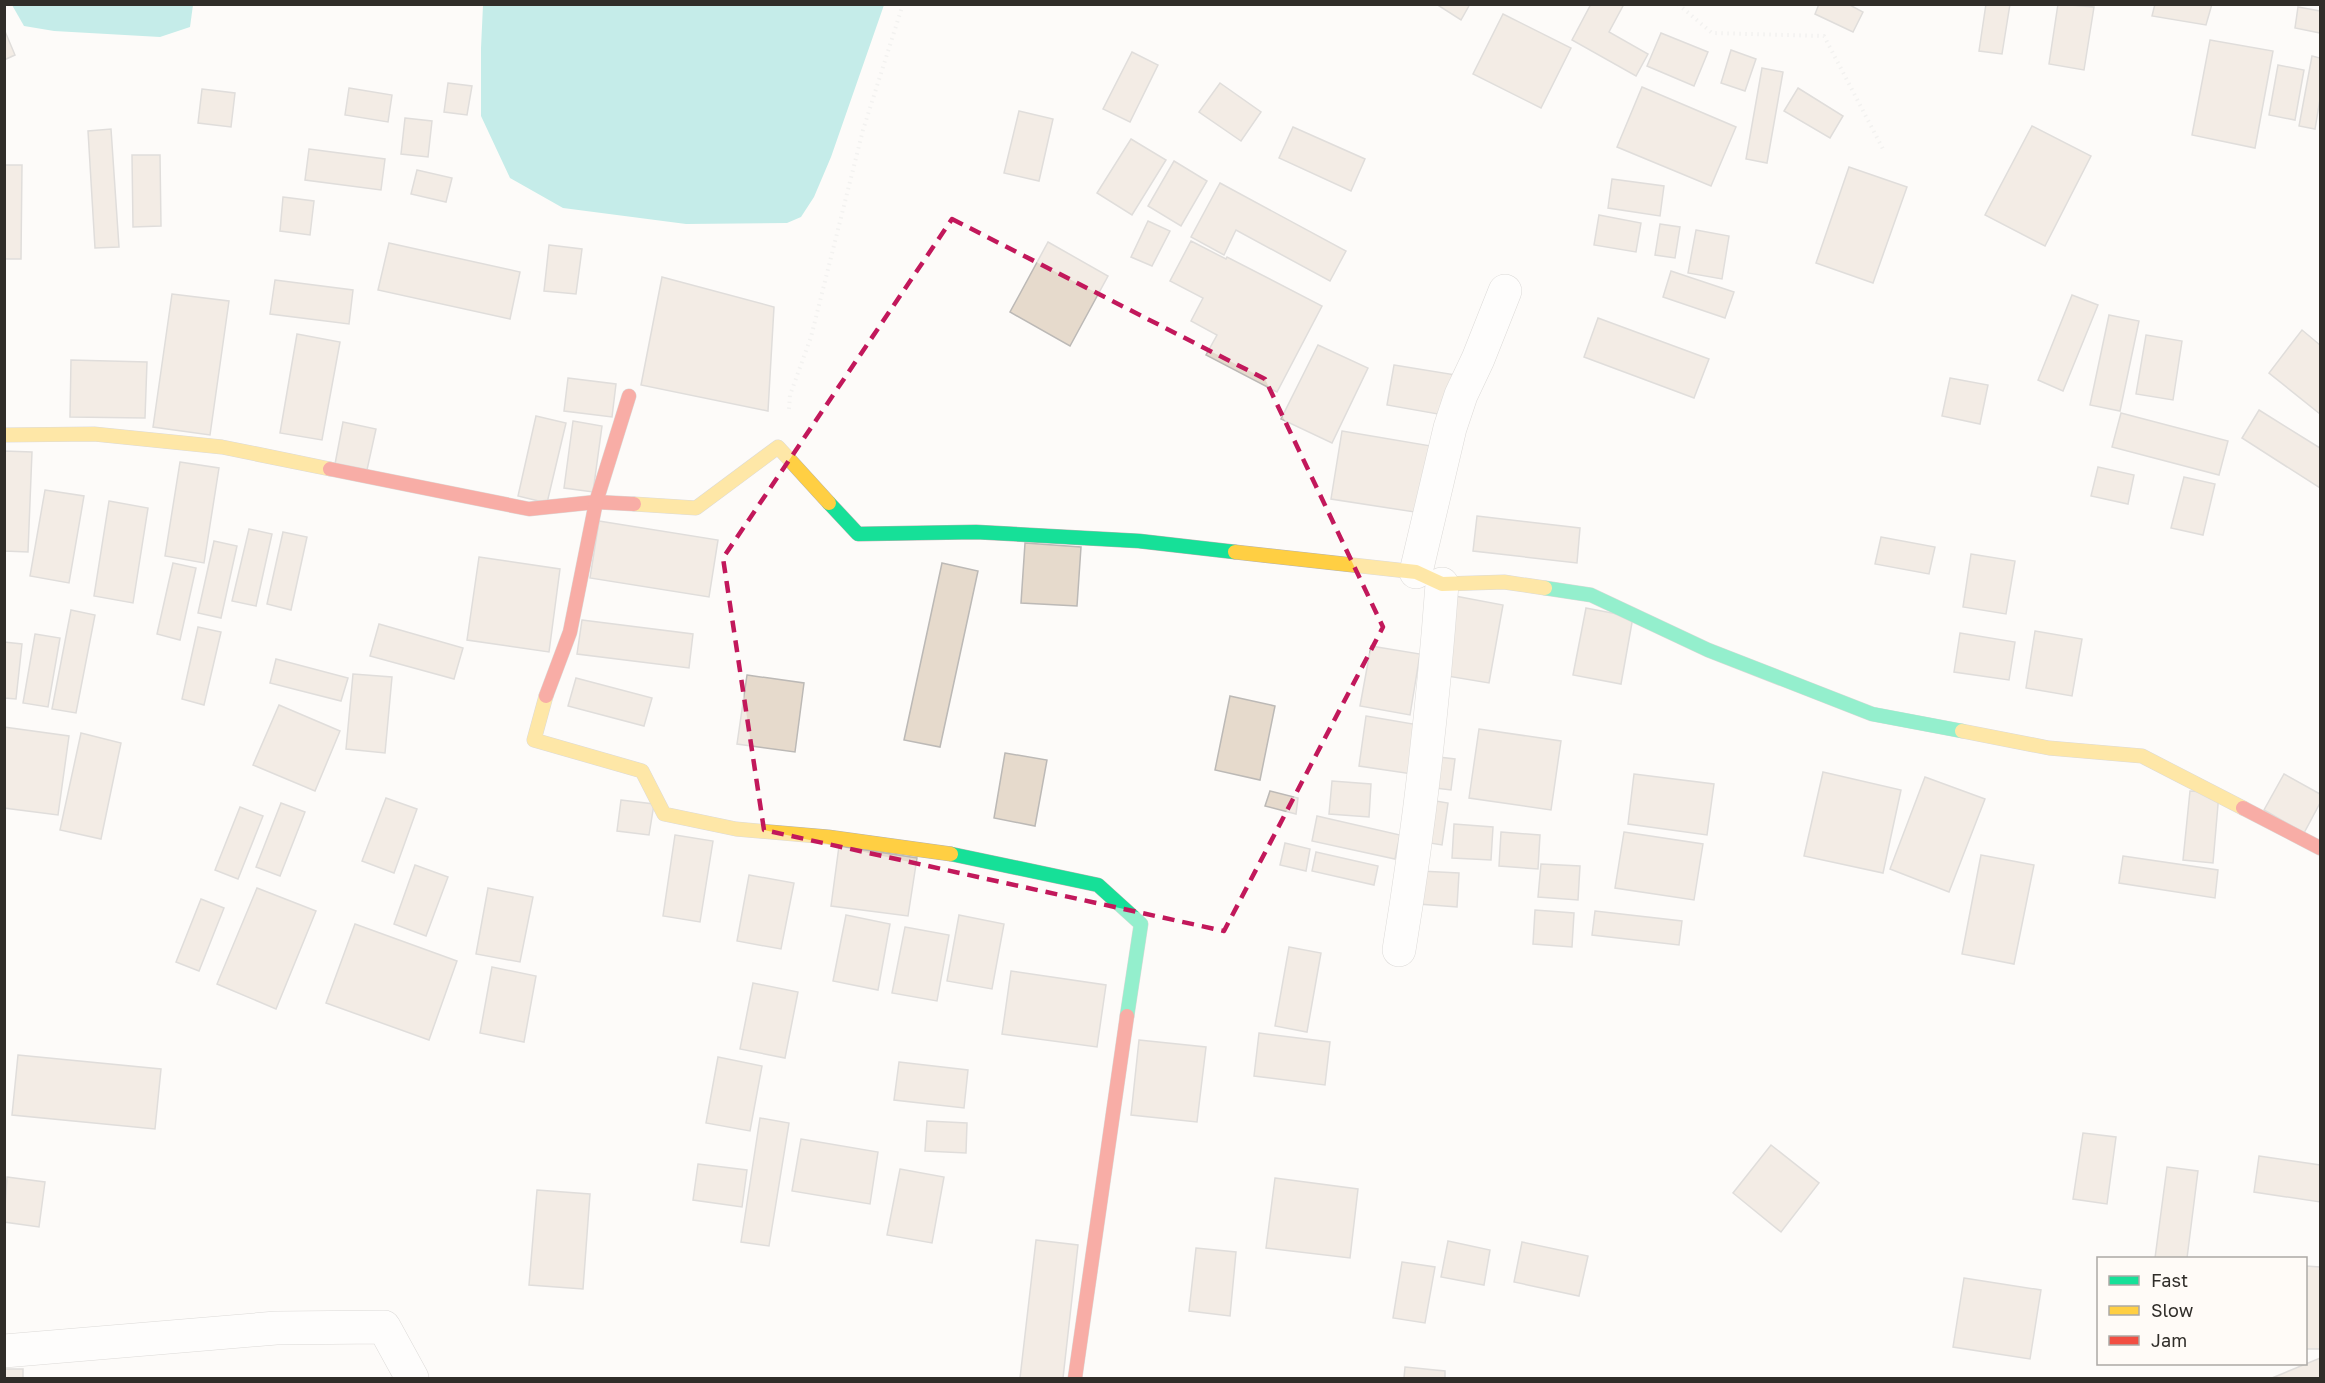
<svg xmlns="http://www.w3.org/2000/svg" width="2325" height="1383" font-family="'Golos Text',sans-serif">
  <rect width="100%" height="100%" fill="#fdfbf9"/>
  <g fill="#82dad4">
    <path d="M12,5h181l-3,22 -30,10 -106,-6 -30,-5z"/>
    <path d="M483,5v-1l401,1 -53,152 -17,40 -13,20 -14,6 -101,1 -123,-16 -53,-30 -29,-62v-68z"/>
  </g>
  <g fill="#e6dacc" stroke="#bcb9b6" stroke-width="1.5">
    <path d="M1436,4h34l-9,16z"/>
    <path d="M1591,4h33l-15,28 39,22 -12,22 -64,-36z"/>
    <path d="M1819,4h29l15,8 -10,20 -38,-18z"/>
    <path d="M1986,4h24l-8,50 -23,-3z"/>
    <path d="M2058,4l36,3 -10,63 -35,-6z"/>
    <path d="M2155,4h57l-6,21 -54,-9z"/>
    <path d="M2298,7l22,4v22l-25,-5z"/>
    <path d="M1503,14l68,34 -30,60 -68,-34z"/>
    <path d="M4,29l11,26 -11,5z"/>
    <path d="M1661,33l47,19 -14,34 -47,-20z"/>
    <path d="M2210,40l63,11 -18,97 -63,-13z"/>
    <path d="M1731,50l25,9 -11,32 -24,-8z"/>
    <path d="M1132,52l26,13 -28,57 -27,-13z"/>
    <path d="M2312,56l8,2v41l-5,30 -16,-3z"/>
    <path d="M2278,65l26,5 -9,50 -26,-5z"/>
    <path d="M1762,68l21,4 -16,91 -21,-4z"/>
    <path d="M448,83l24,3 -5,29 -23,-3z"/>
    <path d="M1220,83l41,29 -20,29 -42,-29z"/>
    <path d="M1642,87l94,40 -25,59 -94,-39z"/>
    <path d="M349,88l43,7 -4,27 -43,-7z"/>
    <path d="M1798,88l45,28 -13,22 -46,-27z"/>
    <path d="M202,89l33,4 -4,34 -33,-4z"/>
    <path d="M1019,111l34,8 -14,62 -35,-8z"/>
    <path d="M405,118l27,3 -4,36 -27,-3z"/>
    <path d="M2032,126l59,30 -46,90 -60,-31z"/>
    <path d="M1293,127l72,32 -14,32 -72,-33z"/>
    <path d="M111,129l8,118 -24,1 -7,-117z"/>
    <path d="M1131,139l35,21 -34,55 -35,-22z"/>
    <path d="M309,149l76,10 -4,31 -76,-10z"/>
    <path d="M132,155h28l1,71 -28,1z"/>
    <path d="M1174,161l33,20 -26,45 -33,-20z"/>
    <path d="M4,165h18l-1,94h-17z"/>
    <path d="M1849,167l58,20 -34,96 -57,-20z"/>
    <path d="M417,170l35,8 -6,24 -35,-8z"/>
    <path d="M1612,179l52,7 -4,30 -52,-8z"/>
    <path d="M1220,183l126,68 -16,30 -94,-51 -12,25 -33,-18z"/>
    <path d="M283,197l31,4 -4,34 -30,-4z"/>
    <path d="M1599,215l42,8 -5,29 -42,-7z"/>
    <path d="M1148,221l22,10 -18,35 -21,-9z"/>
    <path d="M1660,224l20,3 -5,31 -20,-3z"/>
    <path d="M1696,230l33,6 -7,43 -34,-6z"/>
    <path d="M1191,241l35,18 1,-2 95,49 -45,86 -71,-37 11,-20 -26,-14 12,-23 -33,-17z"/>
    <path d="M1048,242l60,34 -38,70 -60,-34z"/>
    <path d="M389,243l131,29 -10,47 -132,-29z"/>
    <path d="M549,245l33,4 -6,45 -32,-3z"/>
    <path d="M1671,271l63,21 -9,26 -62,-21z"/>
    <path d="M662,277l112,30 -6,104 -127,-26z"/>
    <path d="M275,280l78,10 -4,34 -79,-10z"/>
    <path d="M172,294l57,7 -19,134 -57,-8z"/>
    <path d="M2072,295l26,10 -35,86 -25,-11z"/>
    <path d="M2109,315l30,6 -19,90 -30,-6z"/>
    <path d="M1598,318l111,41 -15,39 -110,-41z"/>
    <path d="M2302,330l18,15v69l-51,-41z"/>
    <path d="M297,334l43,8 -18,98 -42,-7z"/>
    <path d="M2146,335l36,6 -9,59 -37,-6z"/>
    <path d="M1318,345l50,23 -36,75 -51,-24z"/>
    <path d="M71,360l76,2 -2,56 -75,-1z"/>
    <path d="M1394,365l62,10 -7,41 -62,-11z"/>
    <path d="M568,378l48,6 -4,33 -48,-6z"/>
    <path d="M1950,378l38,7 -8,39 -38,-8z"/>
    <path d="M2259,410l61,38v40l-78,-50z"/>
    <path d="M2121,413l107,28 -9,34 -107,-28z"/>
    <path d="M536,416l30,7 -19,80 -29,-7z"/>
    <path d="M573,421l29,5 -9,66 -29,-4z"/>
    <path d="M343,422l33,7 -9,41 -32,-6z"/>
    <path d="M1342,431l89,15 -10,67 -90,-14z"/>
    <path d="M4,451l28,1 -4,100 -24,-1z"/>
    <path d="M180,462l39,6 -15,95 -39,-7z"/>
    <path d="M2098,467l36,8 -6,29 -37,-8z"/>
    <path d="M2184,477l31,7 -12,51 -32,-7z"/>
    <path d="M45,490l39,6 -15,87 -39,-7z"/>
    <path d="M109,501l39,7 -15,95 -39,-7z"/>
    <path d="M1477,516l103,12 -3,35 -104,-12z"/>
    <path d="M599,521l119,19 -9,57 -119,-19z"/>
    <path d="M249,529l23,5 -16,72 -24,-5z"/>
    <path d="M283,532l24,5 -16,73 -24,-6z"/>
    <path d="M1881,537l54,10 -6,27 -54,-10z"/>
    <path d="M214,541l23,5 -16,72 -23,-5z"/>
    <path d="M1025,543l56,4 -4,59 -56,-3z"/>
    <path d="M1971,554l44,7 -9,53 -43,-7z"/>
    <path d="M479,557l81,12 -11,83 -82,-12z"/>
    <path d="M173,563l23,5 -16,72 -23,-6z"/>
    <path d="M942,563l36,8 -38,176 -36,-7z"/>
    <path d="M1455,596l48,9 -14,78 -48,-8z"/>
    <path d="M1586,608l47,9 -12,67 -48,-9z"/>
    <path d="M71,610l24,5 -19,98 -24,-4z"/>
    <path d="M582,620l111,14 -4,34 -112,-14z"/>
    <path d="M379,624l84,24 -9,31 -84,-23z"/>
    <path d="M198,627l23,5 -17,73 -22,-6z"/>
    <path d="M2035,631l47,8 -10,57 -46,-8z"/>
    <path d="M1960,633l55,9 -6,38 -55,-8z"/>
    <path d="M35,634l25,4 -12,69 -25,-4z"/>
    <path d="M4,642l18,2 -6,55 -12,-1z"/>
    <path d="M1371,646l49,8 -10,61 -50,-9z"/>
    <path d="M276,659l72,19 -7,23 -71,-18z"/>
    <path d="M353,674l39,3 -7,76 -39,-4z"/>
    <path d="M747,675l57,8 -9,69 -58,-8z"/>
    <path d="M576,678l76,20 -8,28 -76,-20z"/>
    <path d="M1230,696l45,10 -15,74 -45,-10z"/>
    <path d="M279,705l61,26 -25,60 -62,-26z"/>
    <path d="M1366,716l53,9 -7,49 -53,-8z"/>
    <path d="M4,727l65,9 -11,79 -54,-7z"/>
    <path d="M1479,729l82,12 -10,69 -82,-12z"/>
    <path d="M81,733l40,10 -20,96 -41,-9z"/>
    <path d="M1005,753l42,7 -12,66 -41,-8z"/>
    <path d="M1430,756l25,3 -4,31 -24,-3z"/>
    <path d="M1823,772l78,18 -18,83 -79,-17z"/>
    <path d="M1634,774l80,10 -7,51 -79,-11z"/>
    <path d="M2284,774l36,20v9l-16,30 -40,-23z"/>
    <path d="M1925,777l60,22 -36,93 -59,-23z"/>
    <path d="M1332,781l39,3 -2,33 -40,-3z"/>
    <path d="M1270,791l28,7 -2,16 -31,-8z"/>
    <path d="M2190,791l29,2 -6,70 -30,-3z"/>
    <path d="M386,798l31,11 -23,64 -32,-12z"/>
    <path d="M1424,799l24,4 -6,42 -25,-4z"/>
    <path d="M621,800l33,4 -5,31 -32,-4z"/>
    <path d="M281,803l24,9 -25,64 -24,-9z"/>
    <path d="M240,807l23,9 -25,63 -23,-9z"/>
    <path d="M1317,816l83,19 -5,24 -83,-18z"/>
    <path d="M1454,824l39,3 -2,33 -39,-2z"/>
    <path d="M1501,832l39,3 -2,34 -39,-3z"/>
    <path d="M1624,832l79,12 -9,56 -79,-12z"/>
    <path d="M675,835l38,6 -13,81 -37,-6z"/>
    <path d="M1285,843l25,6 -4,22 -26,-6z"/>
    <path d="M839,846l78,12 -9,58 -77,-10z"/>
    <path d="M1316,852l62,14 -4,19 -62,-14z"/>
    <path d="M1981,855l53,10 -20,99 -52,-10z"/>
    <path d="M2123,856l95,14 -3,28 -96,-15z"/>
    <path d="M1541,864l39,2 -2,34 -40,-3z"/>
    <path d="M415,865l33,12 -22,59 -32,-12z"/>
    <path d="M1420,871l39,2 -2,34 -39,-3z"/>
    <path d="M749,875l45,8 -13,66 -44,-8z"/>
    <path d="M257,888l59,23 -40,98 -59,-25z"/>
    <path d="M488,888l45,9 -13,65 -44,-8z"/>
    <path d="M201,899l23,9 -25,63 -23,-9z"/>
    <path d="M1535,910l39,3 -2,34 -39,-3z"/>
    <path d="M1595,911l87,10 -3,24 -87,-10z"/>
    <path d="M846,915l44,9 -12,66 -45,-9z"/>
    <path d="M959,915l45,9 -12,65 -45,-8z"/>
    <path d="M355,924l102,37 -28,79 -103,-37z"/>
    <path d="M905,927l44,8 -12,66 -45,-8z"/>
    <path d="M1289,947l32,6 -14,79 -32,-6z"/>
    <path d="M492,967l44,9 -12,66 -44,-9z"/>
    <path d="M1011,971l95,14 -9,62 -95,-13z"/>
    <path d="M753,983l45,9 -13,66 -45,-9z"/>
    <path d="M1259,1033l71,9 -5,43 -71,-9z"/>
    <path d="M1139,1040l67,7 -9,75 -66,-7z"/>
    <path d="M18,1055l143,14 -6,60 -143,-14z"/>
    <path d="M718,1057l44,9 -12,65 -44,-8z"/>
    <path d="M899,1062l69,8 -4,38 -70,-8z"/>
    <path d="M760,1118l29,5 -20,123 -28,-4z"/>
    <path d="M927,1121l40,2 -1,30 -41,-2z"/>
    <path d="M2083,1133l33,4 -9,67 -34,-5z"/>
    <path d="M801,1139l77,13 -8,52 -78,-13z"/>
    <path d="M1771,1145l48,38 -38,49 -48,-39z"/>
    <path d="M2259,1156l61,9v37l-66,-10z"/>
    <path d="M698,1164l49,6 -5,37 -49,-7z"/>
    <path d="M2167,1167l31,4 -11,87h-32z"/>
    <path d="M900,1169l44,8 -12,66 -45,-8z"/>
    <path d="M7,1177l38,5 -6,45 -35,-5z"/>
    <path d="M1275,1178l83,11 -8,69 -84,-10z"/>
    <path d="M537,1190l53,4 -7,95 -54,-4z"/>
    <path d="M1036,1240l42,5 -15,133h-43z"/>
    <path d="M1448,1241l42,9 -6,35 -43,-8z"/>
    <path d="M1522,1242l66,14 -9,40 -65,-14z"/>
    <path d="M1196,1248l40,4 -6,64 -41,-5z"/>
    <path d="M1402,1262l33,5 -10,56 -32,-5z"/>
    <path d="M2306,1266l14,1v82h-14z"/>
    <path d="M1964,1278l77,12 -11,69 -77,-12z"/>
    <path d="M2320,1358v20h-48z"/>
    <path d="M1405,1367l40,4v7h-41z"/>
    <rect x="4" y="1369" width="19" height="9"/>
  </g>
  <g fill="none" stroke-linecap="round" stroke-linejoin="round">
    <defs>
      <g id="street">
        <path d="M1416,572l34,-144 11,-33 17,-36 27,-68"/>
        <path d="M1399,950c20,-121 34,-243 43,-366"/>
        <path d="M4,1351l272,-23 108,-1 28,51"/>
      </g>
      <g id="fast">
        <path d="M829,503l29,31 118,-2 163,9 96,11"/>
        <path d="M1545,588l46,7 117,55 164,64 90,17"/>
        <path d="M951,854l147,31 43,39 -14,92"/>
      </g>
      <g id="slow">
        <path d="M4,435l90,-1 128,13 108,22"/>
        <path d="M634,504l62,4 82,-61 51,56"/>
        <path d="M1235,552l181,20 26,12 62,-2 41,6"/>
        <path d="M546,696l-12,44 108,31 22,43 72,15 92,8 123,17"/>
        <path d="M1962,731l87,17 93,8 101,52"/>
      </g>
      <g id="jam">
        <path d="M330,469l199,40 67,-7 38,2"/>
        <path d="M546,696l24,-64 26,-130 33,-106"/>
        <path d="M2243,808l77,40"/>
        <path d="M1075,1378l52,-362"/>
      </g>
    </defs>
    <use href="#street" stroke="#b4b2af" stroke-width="34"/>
    <use href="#fast" stroke="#b4b2af" stroke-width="15"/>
    <use href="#slow" stroke="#b4b2af" stroke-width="15"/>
    <use href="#jam" stroke="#b4b2af" stroke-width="15"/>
    <g stroke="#e6e6e5" stroke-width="4" stroke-dasharray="1.5 4.5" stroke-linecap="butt">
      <path d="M1678,4l34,29 112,3 60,115"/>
      <path d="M789,409l1,-14 21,-58 52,-207 40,-126"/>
    </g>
    <use href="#street" stroke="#fffefe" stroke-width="33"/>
    <use href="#fast" stroke="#16e098" stroke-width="14"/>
    <use href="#slow" stroke="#ffcf43" stroke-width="14"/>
    <use href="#jam" stroke="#f24e42" stroke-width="14"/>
  </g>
  <path d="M0 0H2325V1383H0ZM952,219l313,160 118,248 -159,304 -460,-101 -41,-272z" fill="#fdfbf9" fill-opacity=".55" fill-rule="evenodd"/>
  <path fill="none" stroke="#c2185b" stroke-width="4.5" stroke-dasharray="12 8" stroke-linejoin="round" d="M952,219l313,160 118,248 -159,304 -460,-101 -41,-272z"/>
  <rect width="2325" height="1383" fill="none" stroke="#302d29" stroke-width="12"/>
  <rect x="2097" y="1257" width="210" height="108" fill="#fffbf7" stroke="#aca9a5" stroke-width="1.5"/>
  <rect x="2109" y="1276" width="30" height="9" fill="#16e098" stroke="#aca9a5" stroke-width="1.5"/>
  <text x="2151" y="1287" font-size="18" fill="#302d29">Fast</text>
  <rect x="2109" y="1306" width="30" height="9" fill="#ffcf43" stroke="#aca9a5" stroke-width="1.5"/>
  <text x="2151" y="1317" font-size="18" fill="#302d29">Slow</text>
  <rect x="2109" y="1336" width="30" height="9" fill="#f24e42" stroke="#aca9a5" stroke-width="1.5"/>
  <text x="2151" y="1347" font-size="18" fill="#302d29">Jam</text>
</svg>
